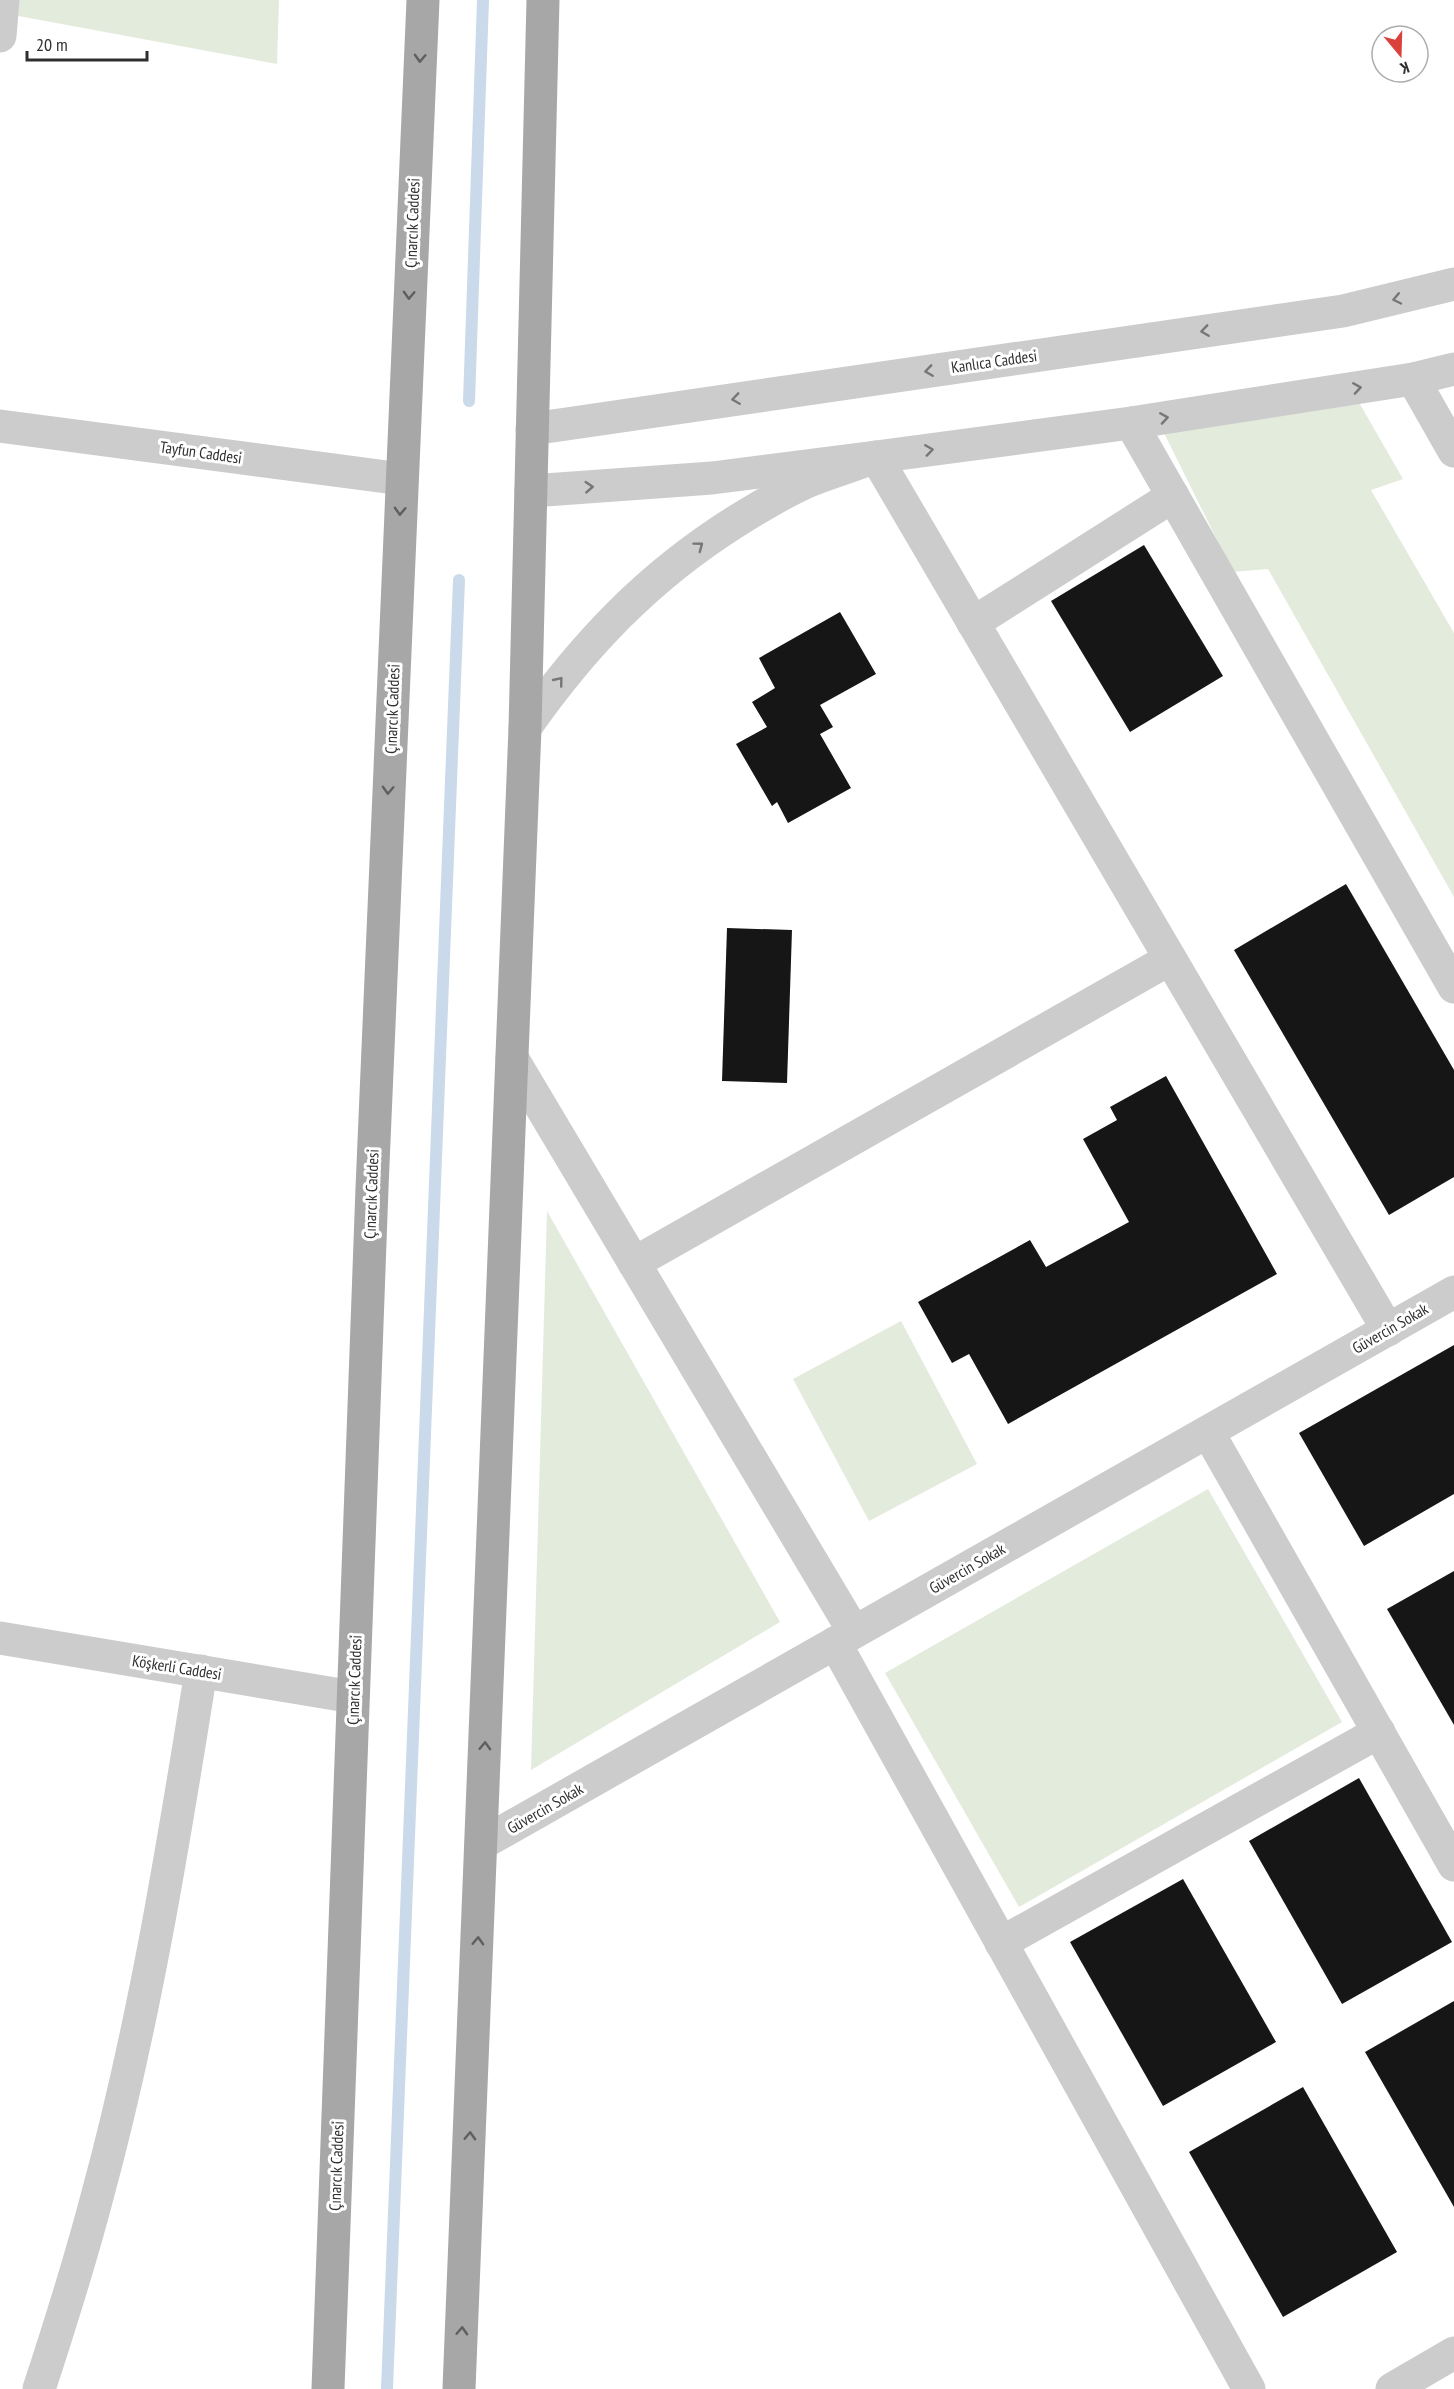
<svg xmlns="http://www.w3.org/2000/svg" width="1454" height="2389" font-family="'PT Sans Narrow',sans-serif">
  <rect width="100%" height="100%" fill="#fff"/>
  <g fill="#e3ebdd">
    <path d="M14,0h265l-2,64 -264,-49z"/>
    <path d="M1357,399l46,80 -32,11 83,143v264l-186,-328 -35,3 -69,-139z"/>
    <path d="M547,1211l233,411 -249,148z"/>
    <path d="M901,1321l76,143 -108,57 -76,-142z"/>
    <path d="M1208,1489l134,233 -323,185 -134,-234z"/>
  </g>
  <g fill="none" stroke-linecap="round" stroke-linejoin="round">
    <g stroke="#cadaea" stroke-width="12">
      <path d="M469,401l14,-401"/>
      <path d="M387,2389l72,-1809"/>
    </g>
  </g>
  <g fill="#161616">
    <path d="M1144,545l79,131 -93,56 -79,-131z"/>
    <path d="M840,612l36,62 -56,31 13,22 -13,7 31,54 -63,35 -11,-21 -5,4 -36,-62 31,-17 -15,-25 23,-14 -16,-30z"/>
    <path d="M1346,884l108,186v107l-65,38 -155,-265z"/>
    <path d="M727,928l65,2 -5,153 -65,-2z"/>
    <path d="M1166,1076l111,198 -269,150 -39,-70 -17,9 -34,-61 112,-62 16,27 83,-45 -46,-83 34,-19 -7,-13z"/>
    <path d="M1454,1345v149l-90,52 -65,-113z"/>
    <path d="M1454,1571v154l-67,-116z"/>
    <path d="M1359,1778l93,164 -110,62 -93,-163z"/>
    <path d="M1183,1879l93,163 -113,64 -93,-164z"/>
    <path d="M1454,2001v206l-89,-155z"/>
    <path d="M1303,2087l94,165 -114,65 -94,-165z"/>
  </g>
  <g fill="none" stroke-linecap="round" stroke-linejoin="round">
    <g stroke="#ccc" stroke-width="33">
      <path d="M0,36l3,-36"/>
      <path d="M1413,379l41,72"/>
      <path d="M1131,423l323,564"/>
      <path d="M0,426l402,53"/>
      <path d="M532,429l811,-118 111,-27"/>
      <path d="M531,491l181,-13 164,-21 255,-34 282,-44 41,-10"/>
      <path d="M973,623l200,-127"/>
      <path d="M525,728c59,-84 123,-151 210,-206 24,-15 50,-31 76,-42 21,-8 43,-15 65,-23l512,873"/>
      <path d="M512,1058l342,574"/>
      <path d="M634,1263l536,-304"/>
      <path d="M1208,1432l246,433"/>
      <path d="M0,1638l353,59"/>
      <path d="M835,1643l414,746"/>
      <path d="M481,1844l973,-552"/>
      <path d="M1001,1943l378,-211"/>
      <path d="M39,2389c21,-64 41,-127 58,-192 47,-172 76,-350 104,-526"/>
      <path d="M1392,2389l62,-36"/>
    </g>
    <g stroke="#a7a7a7" stroke-width="33">
      <path d="M328,2389l44,-1201 51,-1188"/>
      <path d="M459,2389l66,-1661 18,-728"/>
    </g>
  </g>
  <defs><path id="oneway-chevron" d="M-2-3.5L2.5 0L-2 3.5" fill="none" stroke-width="1.6" stroke-linecap="round" stroke-linejoin="round" transform="scale(1.5)"/></defs>
  <g stroke="#5f5f5f">
    <use href="#oneway-chevron" transform="translate(420 58) rotate(93)"/>
    <use href="#oneway-chevron" transform="translate(409 295) rotate(92)"/>
    <use href="#oneway-chevron" transform="translate(400 511) rotate(92)"/>
    <use href="#oneway-chevron" transform="translate(388 790) rotate(92)"/>
    <use href="#oneway-chevron" transform="translate(485 1746) rotate(-88)"/>
    <use href="#oneway-chevron" transform="translate(478 1941) rotate(-88)"/>
    <use href="#oneway-chevron" transform="translate(470 2136) rotate(-88)"/>
    <use href="#oneway-chevron" transform="translate(462 2331) rotate(-87)"/>
  </g>
  <g stroke="#767676">
    <use href="#oneway-chevron" transform="translate(1397 299) rotate(168)"/>
    <use href="#oneway-chevron" transform="translate(1205 331) rotate(172)"/>
    <use href="#oneway-chevron" transform="translate(929 371) rotate(172)"/>
    <use href="#oneway-chevron" transform="translate(1357 388) rotate(-9)"/>
    <use href="#oneway-chevron" transform="translate(736 399) rotate(172)"/>
    <use href="#oneway-chevron" transform="translate(1164 418) rotate(-9)"/>
    <use href="#oneway-chevron" transform="translate(929 450) rotate(-8)"/>
    <use href="#oneway-chevron" transform="translate(589 487) rotate(-4)"/>
    <use href="#oneway-chevron" transform="translate(699 546) rotate(-37)"/>
    <use href="#oneway-chevron" transform="translate(559 681) rotate(-51)"/>
  </g>
  <g text-anchor="middle" dominant-baseline="central" stroke-width="6" stroke-linejoin="round" paint-order="stroke">
    <g font-size="16" fill="#2f2f2f" stroke="#fff">
      <text transform="translate(412 223) rotate(-88)">Çınarcık Caddesi</text>
      <text transform="translate(994 361) rotate(-8)">Kanlıca Caddesi</text>
      <text transform="translate(201 452) rotate(8)">Tayfun Caddesi</text>
      <text transform="translate(392 709) rotate(-88)">Çınarcık Caddesi</text>
      <text transform="translate(371 1194) rotate(-88)">Çınarcık Caddesi</text>
      <text transform="translate(1390 1328) rotate(-30)">Güvercin Sokak</text>
      <text transform="translate(967 1568) rotate(-30)">Güvercin Sokak</text>
      <text transform="translate(177 1667) rotate(9)">Köşkerli Caddesi</text>
      <text transform="translate(354 1680) rotate(-88)">Çınarcık Caddesi</text>
      <text transform="translate(545 1808) rotate(-30)">Güvercin Sokak</text>
      <text transform="translate(336 2166) rotate(-88)">Çınarcık Caddesi</text>
    </g>
  </g>
  <g transform="translate(1400 54) rotate(161)"><circle r="28" fill="#ffffff" stroke="#acacac" stroke-width="1.5"/>
  <path d="M0-4.5L10 22L0 15L-10 22Z" fill="#db413b"/>
  <text y="-9" font-size="16" font-weight="bold" text-anchor="middle" fill="#2f2f2f">K</text>
  </g>
  <path d="M27 51v9h120v-9" fill="none" stroke="#2f2f2f" stroke-width="3"/>
  <text x="36" y="51" font-size="18" fill="#2f2f2f" stroke="#ffffff" stroke-width="4.5" paint-order="stroke">20 m</text>
</svg>
